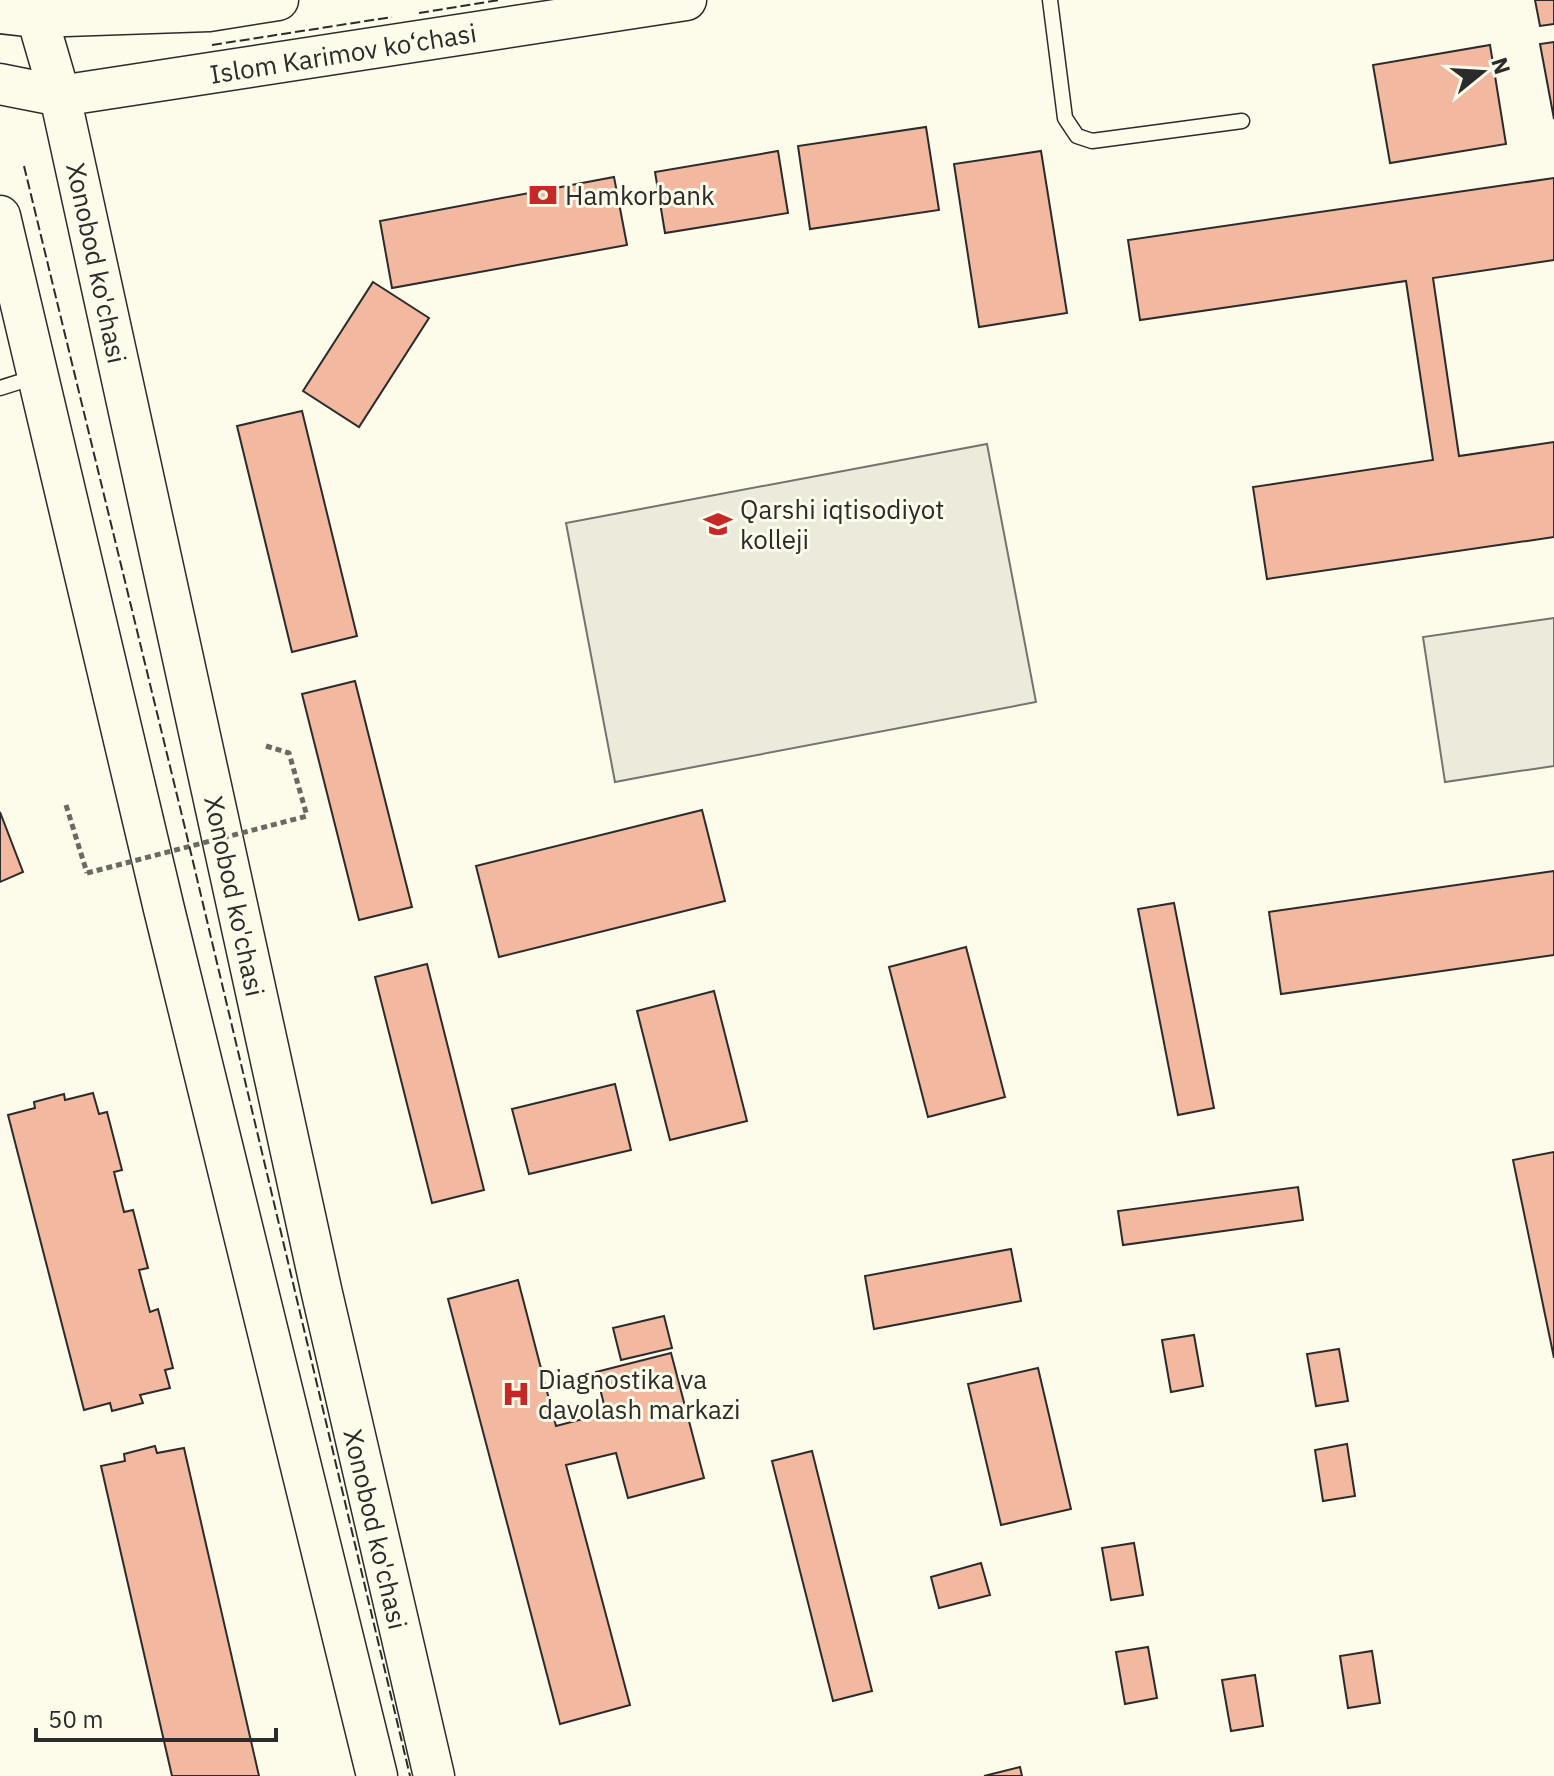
<svg xmlns="http://www.w3.org/2000/svg" width="1554" height="1776" font-family="'IBM Plex Sans',sans-serif">
  <rect width="100%" height="100%" fill="#fdfbea"/>
  <g fill="#ecebdb" stroke="#74746e" stroke-width="2">
    <path d="M987,444l49,258 -421,80 -49,-259z"/>
    <path d="M1554,618v148l-109,16 -22,-145z"/>
  </g>
  <g fill="#f2b8a0" stroke="#2b2b2b" stroke-width="2">
    <path d="M1535,0h19v24l-14,2z"/>
    <path d="M1554,42v77l-14,-75z"/>
    <path d="M1490,45l16,99 -116,19 -17,-98z"/>
    <path d="M926,127l13,83 -129,19 -12,-83z"/>
    <path d="M778,151l10,62 -123,20 -10,-61z"/>
    <path d="M1041,151l26,162 -88,14 -25,-163z"/>
    <path d="M614,177l13,68 -235,43 -12,-67z"/>
    <path d="M1554,178v82l-121,18 26,178 95,-14v95l-287,42 -14,-92 180,-27 -27,-179 -266,39 -12,-80z"/>
    <path d="M373,282l56,36 -70,109 -56,-36z"/>
    <path d="M302,411l55,225 -65,16 -55,-226z"/>
    <path d="M355,681l57,226 -53,13 -57,-226z"/>
    <path d="M702,810l23,91 -226,56 -23,-91z"/>
    <path d="M0,812l23,60 -23,10z"/>
    <path d="M1554,871v84l-273,39 -12,-82z"/>
    <path d="M1174,903l40,205 -36,7 -40,-206z"/>
    <path d="M966,947l39,150 -77,20 -39,-150z"/>
    <path d="M427,964l57,226 -52,13 -57,-226z"/>
    <path d="M714,991l33,130 -77,19 -33,-129z"/>
    <path d="M615,1084l16,66 -102,24 -17,-65z"/>
    <path d="M93,1093l6,21 8,-2 15,58 -8,2 10,40 9,-2 15,58 -9,2 11,42 8,-3 15,59 -8,2 5,18 -30,7 3,8 -31,8 -2,-8 -26,7 -76,-295 27,-7 -1,-6 30,-8 1,6z"/>
    <path d="M1554,1152v206l-41,-198z"/>
    <path d="M1298,1187l5,33 -180,25 -5,-34z"/>
    <path d="M1011,1249l10,52 -147,28 -9,-53z"/>
    <path d="M518,1280l38,146 50,-13 -10,-41 75,-19 33,125 -76,20 -12,-45 -50,12 64,240 -70,19 -112,-425z"/>
    <path d="M664,1316l8,32 -51,12 -8,-32z"/>
    <path d="M1194,1335l9,51 -32,6 -9,-52z"/>
    <path d="M1339,1349l9,52 -32,5 -9,-52z"/>
    <path d="M1038,1368l33,141 -70,16 -33,-141z"/>
    <path d="M1347,1444l8,52 -32,5 -8,-51z"/>
    <path d="M155,1446l2,7 27,-5 75,328h-87l-71,-310 24,-5 -1,-7z"/>
    <path d="M812,1451l60,240 -39,10 -61,-240z"/>
    <path d="M1134,1543l9,52 -32,5 -9,-52z"/>
    <path d="M981,1563l9,32 -51,13 -8,-31z"/>
    <path d="M1148,1647l9,51 -32,6 -9,-52z"/>
    <path d="M1372,1651l8,52 -32,5 -8,-52z"/>
    <path d="M1255,1675l8,51 -32,5 -9,-51z"/>
    <path d="M1020,1767l2,9h-38z"/>
  </g>
  <g fill="none" stroke-linecap="round" stroke-linejoin="round">
    <defs>
      <g id="service">
        <path d="M1050,0l15,118 12,18 15,5 150,-20"/>
        <path d="M0,388l35,-11"/>
      </g>
      <g id="secondary">
        <path d="M0,13l37,4 172,-6 69,-11"/>
        <path d="M37,17l23,79 261,1193 113,487"/>
        <path d="M0,84l60,12 626,-96"/>
        <path d="M0,216l164,693 213,867"/>
      </g>
    </defs>
    <use href="#service" stroke="#2b2b2b" stroke-width="17"/>
    <use href="#secondary" stroke="#2b2b2b" stroke-width="43"/>
    <g stroke="#6a6964" stroke-width="5" stroke-dasharray="6 4" stroke-linecap="butt">
      <path d="M266,746l23,7 18,63"/>
      <path d="M66,805l21,68"/>
    </g>
    <use href="#service" stroke="#fdfbea" stroke-width="14"/>
    <use href="#secondary" stroke="#fdfbea" stroke-width="40"/>
    <path stroke="#6a6964" stroke-width="5" stroke-dasharray="6 4" stroke-linecap="butt" d="M87,873l220,-57"/>
    <g stroke="#2b2b2b" stroke-width="2" stroke-dasharray="10 4" stroke-linecap="butt">
      <path d="M419,13l80,-13"/>
      <path d="M212,45l180,-28"/>
      <path d="M24,166l161,662 225,948"/>
    </g>
  </g>
  <defs>
    <symbol id="bank-bare" viewBox="-9 -9 18 18"><path d="M-6-4H6V4H-6ZM0-2.3a2.3 2.3 0 1 0 0 4.6a2.3 2.3 0 1 0 0-4.6Z" fill="#c62828" stroke="#fdfbea" stroke-width="2.5" paint-order="stroke"/></symbol>
    <symbol id="university-bare" viewBox="-9 -9 18 18"><path d="M0-5L7-2L0 1L-7-2ZM-4 1L0 2.5L4 1V4Q0 6-4 4Z" fill="#c62828" stroke="#fdfbea" stroke-width="2.5" paint-order="stroke"/></symbol>
    <symbol id="hospital-bare" viewBox="-9 -9 18 18"><path d="M-5-5h3v3.5h4V-5h3V5h-3V1.5h-4V5h-3Z" fill="#c62828" stroke="#fdfbea" stroke-width="2.5" paint-order="stroke"/></symbol>
  </defs>
  <g fill-rule="evenodd">
    <use href="#bank-bare" x="523" y="175" width="40" height="40"/>
    <use href="#university-bare" x="698" y="504" width="40" height="40"/>
    <use href="#hospital-bare" x="496" y="1374" width="40" height="40"/>
  </g>
  <g text-anchor="middle" dominant-baseline="central" stroke-width="6" stroke-linejoin="round" paint-order="stroke">
    <g font-size="26" fill="#2b2b2b" stroke="#fdfbea">
      <text transform="translate(343 53) rotate(-9)">Islom Karimov ko‘chasi</text>
      <text transform="translate(97 263) rotate(78)">Xonobod ko'chasi</text>
      <text transform="translate(235 896) rotate(78)">Xonobod ko'chasi</text>
      <text transform="translate(376 1529) rotate(77)">Xonobod ko'chasi</text>
    </g>
    <g font-size="26" fill="#2b2b2b" stroke="#fdfbea" text-anchor="start">
      <text x="565" y="195">Hamkorbank</text>
      <text x="740" y="509">Qarshi iqtisodiyot<tspan x="740" dy="30">kolleji</tspan></text>
      <text x="538" y="1379">Diagnostika va<tspan x="538" dy="30">davolash markazi</tspan></text>
    </g>
  </g>
  <g transform="translate(1482 72) rotate(72)" stroke="#fdfbea" stroke-width="6" paint-order="stroke">
  <path d="M0-6L14 30L0 20L-14 30Z" fill="#2b2b2b"/>
  <text y="-12" font-size="22" font-weight="bold" text-anchor="middle" fill="#2b2b2b">N</text>
  </g>
  <path d="M36 1728v12h240v-12" fill="none" stroke="#2b2b2b" stroke-width="4"/>
  <text x="48" y="1728" font-size="24" fill="#2b2b2b" stroke="#fdfbea" stroke-width="6" paint-order="stroke">50 m</text>
</svg>
